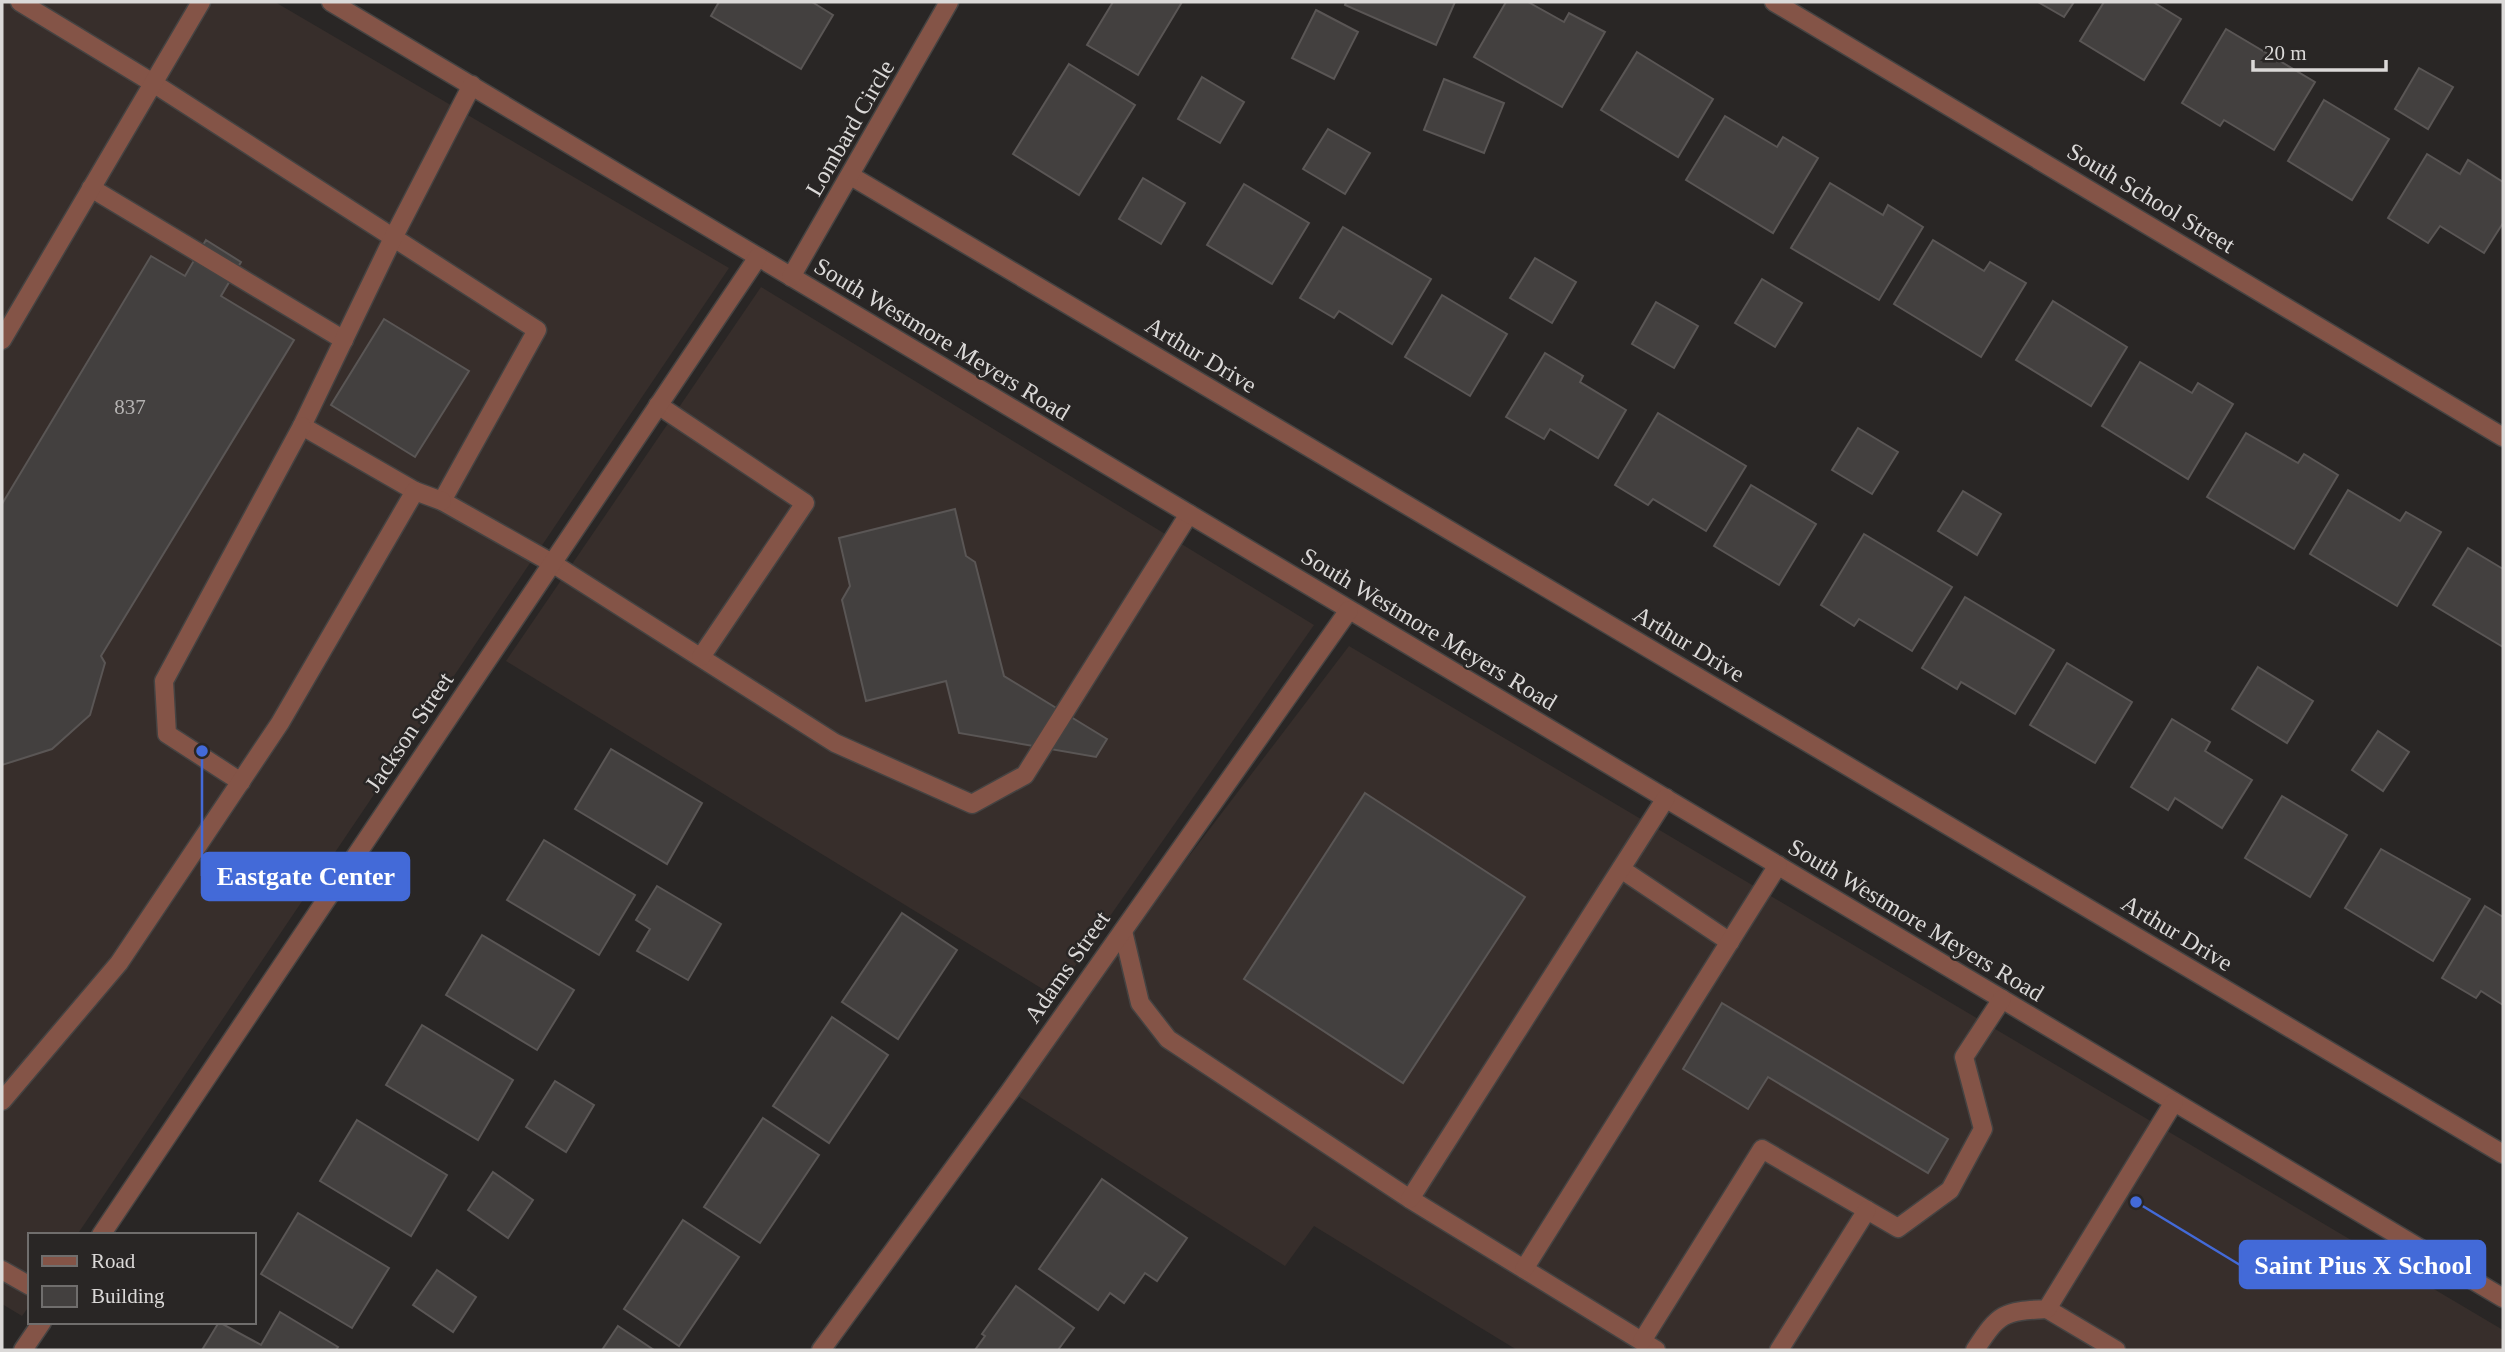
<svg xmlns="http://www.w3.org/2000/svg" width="2505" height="1352" font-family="'Times New Roman',serif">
  <rect width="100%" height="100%" fill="#292625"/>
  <g fill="#372e2b">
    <path d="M2,2h273l454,266 -652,967h-47v70l-8,11 -20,-12z"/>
    <path d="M761,287l553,338 -260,371 -548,-335z"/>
    <path d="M1349,646l1154,684v20h-986l-203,-124 -29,40 -275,-175z"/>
  </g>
  <g fill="#43403f" stroke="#5a5655" stroke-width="2">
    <path d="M719,2h93l21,13 -32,54 -90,-53z"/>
    <path d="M1113,2h69l-44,73 -51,-30z"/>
    <path d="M1346,2h109l-19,43 -91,-40z"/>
    <path d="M1506,2h22l36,20 5,-9 36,19 -43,75 -88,-50z"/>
    <path d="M2038,2h36l-10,15z"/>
    <path d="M2104,2h49l28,17 -37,61 -64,-39z"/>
    <path d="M1316,10l42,22 -24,47 -42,-21z"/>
    <path d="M2226,29l89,53 -41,68 -50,-30 -4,6 -38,-23z"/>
    <path d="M1637,52l76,47 -35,58 -77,-47z"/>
    <path d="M1069,64l66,41 -56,90 -66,-41z"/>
    <path d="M2419,68l34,19 -25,42 -33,-20z"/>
    <path d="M1202,77l42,25 -24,41 -42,-24z"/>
    <path d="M1444,79l60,24 -20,50 -60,-23z"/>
    <path d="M2324,100l65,39 -37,61 -64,-39z"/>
    <path d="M1725,116l52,31 6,-10 35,21 -45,75 -87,-53z"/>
    <path d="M1328,129l42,24 -25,41 -42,-25z"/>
    <path d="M2427,154l33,20 8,-14 35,22v41l-19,30 -44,-27 -12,17 -40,-25z"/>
    <path d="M1143,178l42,25 -24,41 -42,-25z"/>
    <path d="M1830,183l53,32 5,-10 35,22 -44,73 -88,-52z"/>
    <path d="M1244,184l65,39 -37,61 -65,-39z"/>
    <path d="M1343,227l88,52 -39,65 -53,-33 -5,7 -34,-20z"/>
    <path d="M206,240l35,22 -20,34 73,44 -193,316 4,7 -15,52 -38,34 -50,16v-261l149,-248 34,20z"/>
    <path d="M1933,240l51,31 6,-9 36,21 -45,74 -87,-53z"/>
    <path d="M1535,258l41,24 -24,41 -42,-25z"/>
    <path d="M1762,279l40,24 -27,44 -40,-24z"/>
    <path d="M1442,295l65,39 -37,62 -65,-39z"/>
    <path d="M2053,301l74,46 -36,59 -75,-46z"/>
    <path d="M1656,302l42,24 -24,42 -42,-24z"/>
    <path d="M384,319l85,52 -54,86 -84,-52z"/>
    <path d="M1545,353l38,23 -3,6 46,28 -28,48 -48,-29 -6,10 -38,-22z"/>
    <path d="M2140,362l52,31 6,-10 35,21 -45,75 -86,-53z"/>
    <path d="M1658,413l88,53 -40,65 -53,-32 -5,6 -33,-20z"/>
    <path d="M1858,428l40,24 -26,42 -40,-24z"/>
    <path d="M2246,433l52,30 6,-9 34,21 -44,74 -87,-52z"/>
    <path d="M1751,485l65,39 -37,61 -65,-39z"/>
    <path d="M2348,490l52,31 6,-9 35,20 -44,74 -87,-52z"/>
    <path d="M1963,491l38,23 -24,41 -39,-24z"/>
    <path d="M955,509l11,47 9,6 29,114 103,63 -11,18 -137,-24 -13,-52 -80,20 -24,-101 8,-14 -11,-48z"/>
    <path d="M1864,534l88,53 -40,64 -53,-32 -5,7 -33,-21z"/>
    <path d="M2468,548l35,21v78l-70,-42z"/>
    <path d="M1965,597l89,53 -39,64 -54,-32 -4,7 -35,-21z"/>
    <path d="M2067,663l65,39 -37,61 -65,-38z"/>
    <path d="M2258,667l55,34 -26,42 -55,-34z"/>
    <path d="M2172,719l38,23 -5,9 47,29 -30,48 -47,-30 -7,12 -37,-23z"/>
    <path d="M2378,731l31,21 -26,39 -31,-21z"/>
    <path d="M611,749l91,54 -35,61 -92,-55z"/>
    <path d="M1365,793l160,104 -122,186 -159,-104z"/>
    <path d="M2282,796l65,39 -37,62 -65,-39z"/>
    <path d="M544,840l91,55 -36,60 -92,-55z"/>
    <path d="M2381,849l89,50 -37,62 -88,-53z"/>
    <path d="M657,886l64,38 -33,56 -51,-29 13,-22 -14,-9z"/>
    <path d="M2485,906l18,11v88l-22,-14 -5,7 -34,-20z"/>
    <path d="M902,913l55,37 -59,89 -56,-37z"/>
    <path d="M482,935l92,55 -37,60 -91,-55z"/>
    <path d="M1722,1003l226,136 -20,34 -160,-96 -20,32 -65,-40z"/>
    <path d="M832,1017l56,38 -59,88 -56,-37z"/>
    <path d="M422,1025l91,55 -35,60 -92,-55z"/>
    <path d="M555,1081l39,24 -28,47 -40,-25z"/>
    <path d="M763,1118l56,37 -59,88 -56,-36z"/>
    <path d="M357,1120l90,55 -36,61 -91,-55z"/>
    <path d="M493,1172l40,28 -25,38 -40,-28z"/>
    <path d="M1102,1179l85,59 -30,43 -12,-8 -21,30 -14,-10 -12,17 -59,-41z"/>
    <path d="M298,1213l91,55 -37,60 -91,-54z"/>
    <path d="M683,1220l56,37 -60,89 -55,-37z"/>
    <path d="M437,1270l39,27 -23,35 -40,-27z"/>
    <path d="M1016,1286l58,42 -16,22h-83l10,-14 -3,-2z"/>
    <path d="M280,1312l58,35 -2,3h-134l17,-28 42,23z"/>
    <path d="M618,1326l36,24h-52z"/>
  </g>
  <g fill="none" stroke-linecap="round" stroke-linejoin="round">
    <defs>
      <g id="minor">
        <path d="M20,2l133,81 384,247 -95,171 110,62 283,180 137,61 53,-29 164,-261"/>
        <path d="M331,2l2172,1296"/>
        <path d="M1774,2l729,435"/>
        <path d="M851,176l1652,978"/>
        <path d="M91,188l253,152"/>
        <path d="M791,277l158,-275"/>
        <path d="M2,340l199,-338"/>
        <path d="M658,405l147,98 -104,154"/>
        <path d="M415,491l-113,-65 91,-188 79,-153"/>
        <path d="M241,782l-74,-48 -3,-53 138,-255"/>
        <path d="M1621,869l109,73"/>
        <path d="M1123,931l17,72 28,36 242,160 246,151"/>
        <path d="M2,1101l117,-138 161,-240 135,-232 27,10"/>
        <path d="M1410,1199l256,-401"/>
        <path d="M101,1235l657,-978"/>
        <path d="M1524,1269l254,-404"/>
        <path d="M2,1270l28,16"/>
        <path d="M2047,1309l69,41"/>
        <path d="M1642,1341l120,-192 136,79 52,-38 33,-61 -19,-72 38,-58"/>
        <path d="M23,1350l19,-28"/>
        <path d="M821,1350l189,-259 339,-481"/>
        <path d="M1779,1350l88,-140"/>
        <path d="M1975,1350c24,-37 28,-39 72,-41l127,-207"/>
      </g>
    </defs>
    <use href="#minor" stroke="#454342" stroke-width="21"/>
    <use href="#minor" stroke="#845447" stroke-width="18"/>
  </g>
  <g text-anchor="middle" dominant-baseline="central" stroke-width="5" stroke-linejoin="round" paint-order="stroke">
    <g font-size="21" fill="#b5b3b2">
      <text x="130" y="407">837</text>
    </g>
    <g font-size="24" fill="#dbd9d8" stroke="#292625">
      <text transform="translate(850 128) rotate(-60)">Lombard Circle</text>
      <text transform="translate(2151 198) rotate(31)">South School Street</text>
      <text transform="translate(942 339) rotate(31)">South Westmore Meyers Road</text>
      <text transform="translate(1201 355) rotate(31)">Arthur Drive</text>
      <text transform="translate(1429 629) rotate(31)">South Westmore Meyers Road</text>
      <text transform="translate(1689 644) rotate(31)">Arthur Drive</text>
      <text transform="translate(409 732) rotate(-56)">Jackson Street</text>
      <text transform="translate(1916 920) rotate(31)">South Westmore Meyers Road</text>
      <text transform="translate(2177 933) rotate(31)">Arthur Drive</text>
      <text transform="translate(1067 967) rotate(-55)">Adams Street</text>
    </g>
  </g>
  <path fill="none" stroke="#436ad8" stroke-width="2.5" d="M202 751L202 876M2136 1202L2240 1265"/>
  <g fill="#436ad8" stroke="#292625" stroke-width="2.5">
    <circle cx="202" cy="751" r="7"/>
    <circle cx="2136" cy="1202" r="7"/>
  </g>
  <g fill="#436ad8" stroke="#436ad8" stroke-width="2.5">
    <rect x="202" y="853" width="207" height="47" rx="7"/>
    <rect x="2240" y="1241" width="245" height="47" rx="7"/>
  </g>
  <g font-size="26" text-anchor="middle" font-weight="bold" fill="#fff">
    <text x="306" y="885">Eastgate Center</text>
    <text x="2363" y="1274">Saint Pius X School</text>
  </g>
  <rect width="2505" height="1352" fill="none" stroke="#dbd9d8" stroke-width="7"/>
  <rect x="28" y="1233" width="228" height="91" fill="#292625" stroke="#706e6d" stroke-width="2"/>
  <rect x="42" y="1256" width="35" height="10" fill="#845447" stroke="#706e6d" stroke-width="2"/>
  <text x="91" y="1268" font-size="21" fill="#dbd9d8">Road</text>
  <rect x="42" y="1286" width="35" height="21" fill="#43403f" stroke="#706e6d" stroke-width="2"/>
  <text x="91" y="1303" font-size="21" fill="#dbd9d8">Building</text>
  <path d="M2253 60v10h133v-10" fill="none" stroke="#dbd9d8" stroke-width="3.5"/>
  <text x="2264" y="60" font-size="21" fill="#dbd9d8" stroke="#292625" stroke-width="5" paint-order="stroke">20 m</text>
</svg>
